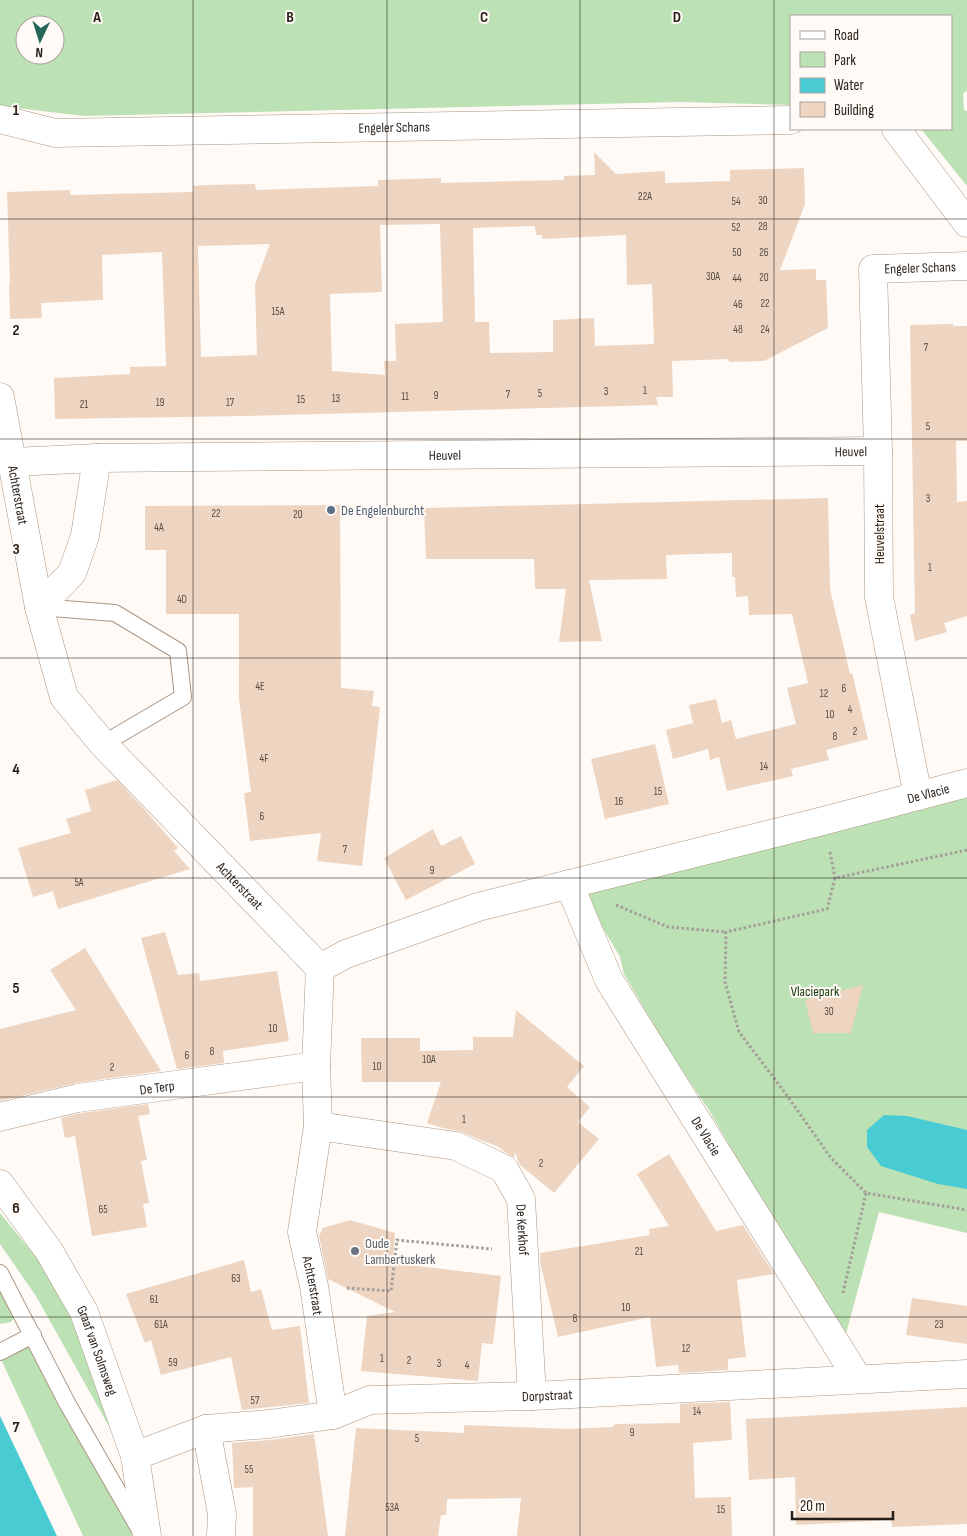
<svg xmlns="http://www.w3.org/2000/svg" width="967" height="1536" font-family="'Sofia Sans Condensed',sans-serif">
  <rect width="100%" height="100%" fill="#fffaf6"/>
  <g fill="#bce1b5" fill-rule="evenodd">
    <path d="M0,0h967v91l-4,2 1,17 3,1v75l-46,-57h30v-113h-160v89l-110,-3 -597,14 -84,-10zM25,25h30v30h-30z"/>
    <path d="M967,797v436l-88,-21 -35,129 -137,-234 -36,-53 -47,-80 -4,-17 -40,-68z"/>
    <path d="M0,1213l48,59 34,62 30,98 -76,-136 -36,-52z"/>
    <path d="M0,1280l20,29 -9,13 -11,2z"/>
    <path d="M23,1343l20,6 96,187h-56l-83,-179z"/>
  </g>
  <g fill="#48cbd2">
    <path d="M884,1115l23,1 60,14v59l-29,-5 -57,-18 -14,-19v-17z"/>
    <path d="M0,1416l57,120h-57z"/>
  </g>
  <g fill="#edd5c2" fill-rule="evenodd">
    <path d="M594,152l22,22 49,-3v12l65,-2v-11l74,-2 1,36 -25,66 36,-1v11h10l2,48 -64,33 -35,1 -1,-3 -56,2 1,36h-17l2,8 -413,11 -190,3 -1,-41 76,-4v-7l36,-1 -4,-114 -60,3 1,45 -62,3 1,15 -32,1 -1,-35h1l-3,-92 63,-2v5l123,-3v-6l13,-1 49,-1 1,6 122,-4v-6l63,-2v5l123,-3v-4l31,-1zM440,224l3,98 -48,2 1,37h-12l1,14 -53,-4 -2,-77 52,-2 -2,-67zM535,226l1,9h6v4l84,-4 1,50 25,-1 2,60 -59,2 -1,-28 -41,2v32l-63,1 -1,-31h-14l-2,-94zM270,244l-15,40 2,71 -56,2 -3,-111z"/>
    <path d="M953,324v2h14v115h-11l1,61 10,-1v115l-23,7 3,9 -32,9 -5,-26 5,-2 -5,-288z"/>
    <path d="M828,498l2,91 20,85 2,-1 16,66 -42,11 3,10 -38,9 2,7 -66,15 -8,-34 -9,3 -2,-11 -35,10 -7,-29 27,-7 -4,-18 27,-6 6,24 9,-3 5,19 60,-15 -9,-36 21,-5 -16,-69 -43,1 -1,-19 -12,1 -1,-20h-3v-24l-66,2 1,24 -78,1 13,61 -43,1 7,-53h-31l-1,-30h-108l-2,-51z"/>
    <path d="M340,505l1,183 33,3 -2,15 8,1 -18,159 -45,-5 4,-28 -71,8 -6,-48 7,-1 -12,-93v-85h-73v-64h-21v-44z"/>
    <path d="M655,744l14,60 -64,15 -14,-60z"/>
    <path d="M117,780l28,30 33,38 -4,3 16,18 -132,40 -5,-18 -20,6 -15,-49 53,-15 -5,-14 25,-8 -6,-21z"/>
    <path d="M433,829l8,17 20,-10 14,28 -69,36 -22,-42z"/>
    <path d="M165,932l13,43 21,-2 1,8 77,-10 12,70 -66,10 1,12 -47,6 -36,-131z"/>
    <path d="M85,948l76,123 -85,12 -76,18v-72l76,-19 -26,-40z"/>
    <path d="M863,985l-12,48h-38l-8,-33z"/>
    <path d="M516,1010l68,56 -17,21 23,20 -12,15 21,17 -45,54 -35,-29 -4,-12 -1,6 -17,-12 -17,-6 -18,-8 -19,-4 -16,-5 14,-41h-79l-1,-44h59v13l53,-1v-13h40z"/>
    <path d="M148,1104l2,10 -12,2 9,44 -6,1 8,42 -6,1 4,23 -55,9 -17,-100 -10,2 -4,-20 20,-5z"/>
    <path d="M669,1154l47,77 27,-6 31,49 -37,6 9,77 -18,2v11l-49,3 -1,-8 -22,2 -6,-50 -92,20 -18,-75v-9l110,-18 -1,-6 20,-3 -32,-52z"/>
    <path d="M350,1220l45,13 -2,30 108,13 -8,68 -11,-1 -4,38 -117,-10 6,-55 28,-4 -67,-33 -9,-43 4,-8z"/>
    <path d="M244,1260l7,32 10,-3 11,41 28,-4 9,77 -67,7 -11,-53 -70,18 -10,-35 -6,3 -19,-49z"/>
    <path d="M912,1298l55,8v38l-61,-9z"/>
    <path d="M730,1402l2,38 -39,3 2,55 36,-1 1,39h-215l4,-38 -74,1 -1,16h-5l-3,21h-93l11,-108 108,5v-8l105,4 44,-2 2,-3 65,-1v-19z"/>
    <path d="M967,1407v117l-75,3 -1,-7 -95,5 -1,-48 -46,3 -3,-61z"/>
    <path d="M314,1434l14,102h-75v-49l-19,1 -2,-45 38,-3z"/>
  </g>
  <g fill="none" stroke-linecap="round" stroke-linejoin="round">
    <defs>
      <g id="lane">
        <path d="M39,607l76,6 63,38 5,46 -80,47"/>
        <path d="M0,1273l67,130 73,127"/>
        <path d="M0,1352l33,-17"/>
      </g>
      <g id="street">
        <path id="s1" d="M0,119l55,14 736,-13"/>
        <path d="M896,129l71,94"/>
        <path id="s2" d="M0,397l39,210 25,90 39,47 217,224 -4,98 2,60 -16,106 12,54 19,129"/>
        <path id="s3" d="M13,462l84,-4 781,-7"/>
        <path d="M39,607l33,-34 13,-37 12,-78"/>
        <path id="s4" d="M918,796l-39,-199 -1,-146 -5,-182 94,-3"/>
        <path id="s5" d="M569,884l40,96 249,399"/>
        <path id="s6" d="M320,968l26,-14 132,-47 345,-86 144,-38"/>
        <path id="s7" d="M0,1117l78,-19 238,-32"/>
        <path id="s8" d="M318,1126l138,20 48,23 17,30 11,197"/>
        <path id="s9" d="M0,1184l49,67 35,61 51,144 12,80"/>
        <path d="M206,1429l16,85 -1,22"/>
        <path id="s10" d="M135,1456l71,-27 63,-5 64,-9 37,-15 162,-4 435,-22"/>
      </g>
    </defs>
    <use href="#lane" stroke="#ab9583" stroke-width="18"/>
    <use href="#street" stroke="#ab9583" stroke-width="29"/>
    <g stroke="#a49d98" stroke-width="3" stroke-dasharray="2.5 2.5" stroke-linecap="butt">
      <path d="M967,850l-132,28 -8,31 -101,23 -1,50 14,50 44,58 48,68 35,35 101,17"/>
      <path d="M830,852l5,26"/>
      <path d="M616,905l52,22 58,5"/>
      <path d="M347,1288l44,3 6,-51 95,9"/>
      <path d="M843,1293l23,-100"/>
    </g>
    <use href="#lane" stroke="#fff" stroke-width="16"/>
    <use href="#street" stroke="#fff" stroke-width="28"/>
  </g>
  <path fill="none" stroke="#271e17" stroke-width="1" stroke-opacity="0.55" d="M193,0v1536M387,0v1536M580,0v1536M774,0v1536M0,219h967M0,439h967M0,658h967M0,878h967M0,1097h967M0,1317h967"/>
  <circle fill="#5c6f8a" stroke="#fffaf6" stroke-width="2" cx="331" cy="510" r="5"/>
  <circle fill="#6b7280" stroke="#fffaf6" stroke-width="2" cx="355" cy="1251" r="5"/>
  <g text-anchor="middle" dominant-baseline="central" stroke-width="4" stroke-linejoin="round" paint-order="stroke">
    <g font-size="11" fill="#584c42">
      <text x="645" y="196">22A</text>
      <text x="763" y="200">30</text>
      <text x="736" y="201">54</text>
      <text x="763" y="226">28</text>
      <text x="736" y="227">52</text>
      <text x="737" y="252">50</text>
      <text x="764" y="252">26</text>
      <text x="713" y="276">30A</text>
      <text x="764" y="277">20</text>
      <text x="737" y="278">44</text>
      <text x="765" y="303">22</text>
      <text x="738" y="304">46</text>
      <text x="278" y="311">15A</text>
      <text x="738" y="329">48</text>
      <text x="765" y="329">24</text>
      <text x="926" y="347">7</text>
      <text x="645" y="390">1</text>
      <text x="606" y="391">3</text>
      <text x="540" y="393">5</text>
      <text x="508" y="394">7</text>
      <text x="436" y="395">9</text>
      <text x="405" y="396">11</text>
      <text x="336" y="398">13</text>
      <text x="301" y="399">15</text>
      <text x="160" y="402">19</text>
      <text x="230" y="402">17</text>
      <text x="84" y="404">21</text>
      <text x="928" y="426">5</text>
      <text x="928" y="498">3</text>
      <text x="216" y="513">22</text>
      <text x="298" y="514">20</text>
      <text x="159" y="527">4A</text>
      <text x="930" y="567">1</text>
      <text x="182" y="599">4D</text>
      <text x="260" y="686">4E</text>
      <text x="844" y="688">6</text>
      <text x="824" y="693">12</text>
      <text x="850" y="709">4</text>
      <text x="830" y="714">10</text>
      <text x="855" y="731">2</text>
      <text x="835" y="736">8</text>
      <text x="264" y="758">4F</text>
      <text x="764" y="766">14</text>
      <text x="658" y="791">15</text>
      <text x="619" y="801">16</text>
      <text x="262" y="816">6</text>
      <text x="345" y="849">7</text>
      <text x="432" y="870">9</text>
      <text x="79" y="882">5A</text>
      <text x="829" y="1011">30</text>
      <text x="273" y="1028">10</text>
      <text x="212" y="1051">8</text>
      <text x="187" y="1055">6</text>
      <text x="429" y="1059">10A</text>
      <text x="377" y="1066">10</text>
      <text x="112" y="1067">2</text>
      <text x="464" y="1119">1</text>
      <text x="541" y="1163">2</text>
      <text x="103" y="1209">65</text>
      <text x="639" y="1251">21</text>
      <text x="236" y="1278">63</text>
      <text x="154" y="1299">61</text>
      <text x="626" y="1307">10</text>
      <text x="575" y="1318">8</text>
      <text x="161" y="1324">61A</text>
      <text x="939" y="1324">23</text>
      <text x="686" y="1348">12</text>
      <text x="382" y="1358">1</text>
      <text x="409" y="1360">2</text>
      <text x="173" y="1362">59</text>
      <text x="439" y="1363">3</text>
      <text x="467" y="1365">4</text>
      <text x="255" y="1400">57</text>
      <text x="697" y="1411">14</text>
      <text x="632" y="1432">9</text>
      <text x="417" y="1438">5</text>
      <text x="249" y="1469">55</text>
      <text x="392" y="1507">53A</text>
      <text x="721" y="1509">15</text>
    </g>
    <g font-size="14" fill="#271e17" stroke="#fffaf6">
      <text stroke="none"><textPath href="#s1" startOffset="396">Engeler Schans</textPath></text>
      <text stroke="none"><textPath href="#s4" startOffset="578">Engeler Schans</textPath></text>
      <text stroke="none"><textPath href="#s3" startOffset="838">Heuvel</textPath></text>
      <text stroke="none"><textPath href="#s3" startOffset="432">Heuvel</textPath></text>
      <text stroke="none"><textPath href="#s2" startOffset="100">Achterstraat</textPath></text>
      <text transform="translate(879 534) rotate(-90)">Heuvelstraat</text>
      <text stroke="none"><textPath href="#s6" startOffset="634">De Vlacie</textPath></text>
      <text stroke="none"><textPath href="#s2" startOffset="565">Achterstraat</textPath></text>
      <text stroke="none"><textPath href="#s7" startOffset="160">De Terp</textPath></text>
      <text stroke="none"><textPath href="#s5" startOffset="288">De Vlacie</textPath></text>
      <text stroke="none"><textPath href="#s8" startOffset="258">De Kerkhof</textPath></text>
      <text stroke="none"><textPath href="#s2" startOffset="1000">Achterstraat</textPath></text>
      <text stroke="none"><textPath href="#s9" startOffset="194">Graaf van Solmsweg</textPath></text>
      <text stroke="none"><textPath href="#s10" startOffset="421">Dorpstraat</textPath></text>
    </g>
    <g font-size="14" fill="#4e5e75" stroke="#fffaf6" text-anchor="start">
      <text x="341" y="510">De Engelenburcht</text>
    </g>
    <g font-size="14" fill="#153b0d" stroke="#fffaf6">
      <text x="815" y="991">Vlaciepark</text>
    </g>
    <g font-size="14" fill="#5b616d" stroke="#fffaf6" text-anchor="start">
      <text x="365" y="1243">Oude<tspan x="365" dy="16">Lambertuskerk</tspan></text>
    </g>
  </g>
  <g font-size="16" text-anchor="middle" font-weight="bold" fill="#271e17" stroke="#fffaf6" stroke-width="4" stroke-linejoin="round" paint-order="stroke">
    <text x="97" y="22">A</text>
    <text x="290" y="22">B</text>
    <text x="484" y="22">C</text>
    <text x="677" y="22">D</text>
    <text x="16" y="115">1</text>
    <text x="16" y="335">2</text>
    <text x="16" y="554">3</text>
    <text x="16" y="774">4</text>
    <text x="16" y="993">5</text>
    <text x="16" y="1213">6</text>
    <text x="16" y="1432">7</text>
  </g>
  <rect x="790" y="15" width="162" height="115" fill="#fffaf6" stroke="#a9a29d"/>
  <rect x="800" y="31" width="25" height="8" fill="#ffffff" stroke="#a9a29d"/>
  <text x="834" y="40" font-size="15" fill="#271e17">Road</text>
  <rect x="800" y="52" width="25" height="15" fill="#bce1b5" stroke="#a9a29d"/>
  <text x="834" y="65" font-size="15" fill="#271e17">Park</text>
  <rect x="800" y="78" width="25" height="15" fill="#48cbd2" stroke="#a9a29d"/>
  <text x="834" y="90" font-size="15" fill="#271e17">Water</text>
  <rect x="800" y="102" width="25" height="15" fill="#edd5c2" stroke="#a9a29d"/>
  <text x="834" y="115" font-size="15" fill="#271e17">Building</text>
  <g transform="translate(40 40) rotate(184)"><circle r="24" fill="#fffaf6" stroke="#a9a29d"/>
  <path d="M0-4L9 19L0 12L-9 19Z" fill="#22675a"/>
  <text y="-8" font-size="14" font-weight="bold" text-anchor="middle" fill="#271e17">N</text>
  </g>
  <path d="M792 1511v8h101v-8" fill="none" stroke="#271e17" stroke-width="2.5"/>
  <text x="800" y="1511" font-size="15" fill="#271e17" stroke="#fffaf6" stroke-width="4" paint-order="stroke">20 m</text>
</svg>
